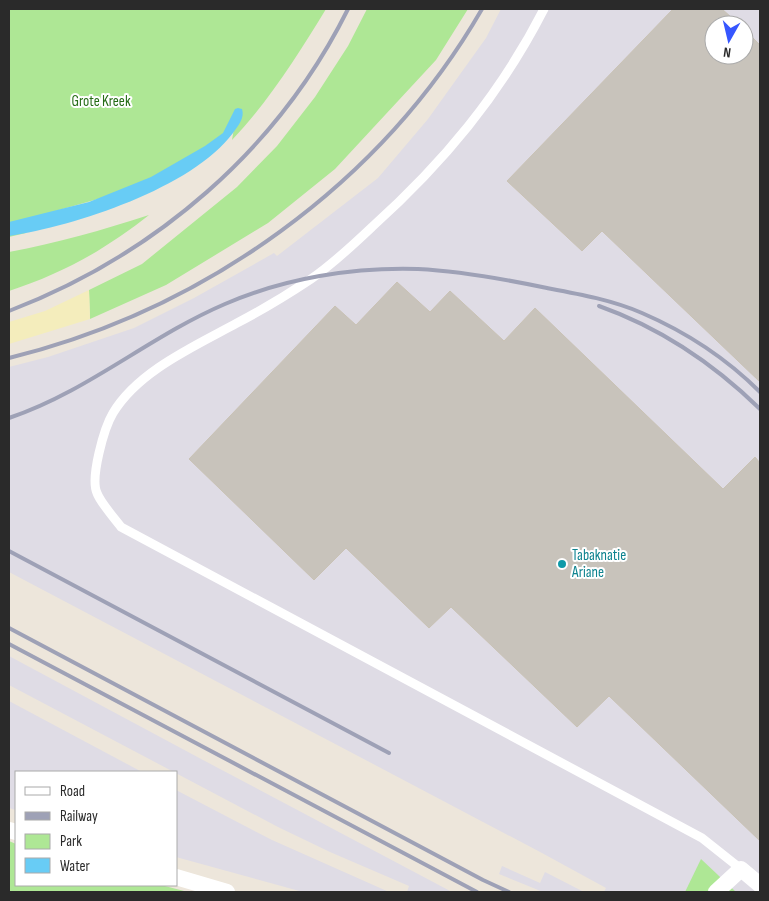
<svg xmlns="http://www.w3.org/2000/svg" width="769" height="901" font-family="'Sofia Sans Condensed',sans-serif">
  <rect width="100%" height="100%" fill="#ede6db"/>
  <g fill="#dfdce5" fill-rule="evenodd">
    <path d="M501,9h259v883h-156l2,-4 -64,-35 -533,-281v-205l39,-10 86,-29 60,-30 80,-45 3,3 101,-78 50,-59 58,-81zM714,25h30v30h-30z"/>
    <path d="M9,656l194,104 249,132h-45l2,-6 -79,-34 -52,-25 -269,-142z"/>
    <path d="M9,701l133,71h-126v38l-7,-2z"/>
    <path d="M176,790l96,50 117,52h-86l-127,-35z"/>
    <path d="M502,866l38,17 5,-11 39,20h-41l-44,-18z"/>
  </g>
  <g fill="#aee795">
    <path d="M9,9h317c-28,46 -57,92 -94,131l2,-12 -34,26 -74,37 -102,29 2,13 -17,4z"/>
    <path d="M367,9h101l-32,51 -101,109 -67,54 -102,62 -76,34 -1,-29 53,-26 95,-77 40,-41 38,-49 33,-51z"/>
    <path d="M149,215c-29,23 -63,45 -96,59 -15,7 -30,12 -44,17v-39c48,-9 94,-22 140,-37z"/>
    <path d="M9,841l7,3v41h145l27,7h-179z"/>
    <path d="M701,859l35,33h-51z"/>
  </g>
  <path fill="#f4edbc" d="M89,290l1,29 -81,25v-22l36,-11z"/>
  <path fill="#68ccf5" d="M238,108l4,1c3,9 -4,17 -9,24 -41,55 -158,93 -224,103v-14l80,-20 62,-25 54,-31 18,-13 12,-24z"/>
  <g fill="#c8c3bb" stroke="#c9c2b5">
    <path d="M673,9h49l18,16h-26v30h30v-26l16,16v337l-158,-151 -20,20 -75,-70z"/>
    <path d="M397,282l33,30 20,-21 54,50 31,-33 188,181 32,-32 5,6v378l-151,-145 -32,31 -126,-120 -22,21 -83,-80 -32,32 -125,-121 146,-153 21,19z"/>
  </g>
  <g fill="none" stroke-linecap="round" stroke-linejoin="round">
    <path stroke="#fff" stroke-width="9" d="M544,9c-44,86 -101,154 -172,218 -19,18 -39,37 -61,52 -24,16 -49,31 -74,44 -42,23 -99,48 -124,90 -9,15 -23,65 -16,80 3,9 18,26 24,34l581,311 39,31"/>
    <g stroke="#fff" stroke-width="16">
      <path d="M9,830l7,2"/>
      <path d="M176,877l51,15"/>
      <path d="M716,892l25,-23 19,16"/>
    </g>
    <g stroke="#9ea1b6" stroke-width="4">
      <path d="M599,306c62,22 115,58 161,103"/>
      <path d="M9,311c146,-56 269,-161 339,-302"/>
      <path d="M9,358c195,-48 372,-174 473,-349"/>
      <path d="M9,418c78,-26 141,-82 216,-114 60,-26 128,-37 193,-35 43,2 86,10 129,19 32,6 65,12 95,25 44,19 84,45 118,79"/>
      <path d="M9,551l380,202"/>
      <path d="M9,628l474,252 26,12"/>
      <path d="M9,644l468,248"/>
    </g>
  </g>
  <circle fill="#0f9aa8" stroke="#fff" stroke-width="2" cx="562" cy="564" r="5"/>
  <g text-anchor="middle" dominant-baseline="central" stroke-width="4" stroke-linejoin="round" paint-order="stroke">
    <g font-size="15" fill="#256c16" stroke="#fff">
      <text x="101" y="101">Grote Kreek</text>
    </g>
    <g font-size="15" fill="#0d838f" stroke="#fff" text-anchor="start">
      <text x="572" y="555">Tabaknatie<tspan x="572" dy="17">Ariane</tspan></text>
    </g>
  </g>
  <rect width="769" height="901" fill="none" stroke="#2a2a2a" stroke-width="20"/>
  <rect x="15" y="771" width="162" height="115" fill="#ffffff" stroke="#aaaaaa"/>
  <rect x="25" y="787" width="25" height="8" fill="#ffffff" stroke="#aaaaaa"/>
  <text x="60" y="796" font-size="15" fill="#2a2a2a">Road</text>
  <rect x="25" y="812" width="25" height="8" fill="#9ea1b6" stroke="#aaaaaa"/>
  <text x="60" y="821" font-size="15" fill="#2a2a2a">Railway</text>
  <rect x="25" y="834" width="25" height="15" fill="#aee795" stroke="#aaaaaa"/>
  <text x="60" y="846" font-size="15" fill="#2a2a2a">Park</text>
  <rect x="25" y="858" width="25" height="15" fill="#68ccf5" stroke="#aaaaaa"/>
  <text x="60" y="871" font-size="15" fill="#2a2a2a">Water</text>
  <g transform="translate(729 40) rotate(188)"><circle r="24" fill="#ffffff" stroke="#aaaaaa"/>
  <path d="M0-4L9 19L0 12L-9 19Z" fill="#3656ff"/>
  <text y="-8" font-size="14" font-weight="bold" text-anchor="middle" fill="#2a2a2a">N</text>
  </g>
</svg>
